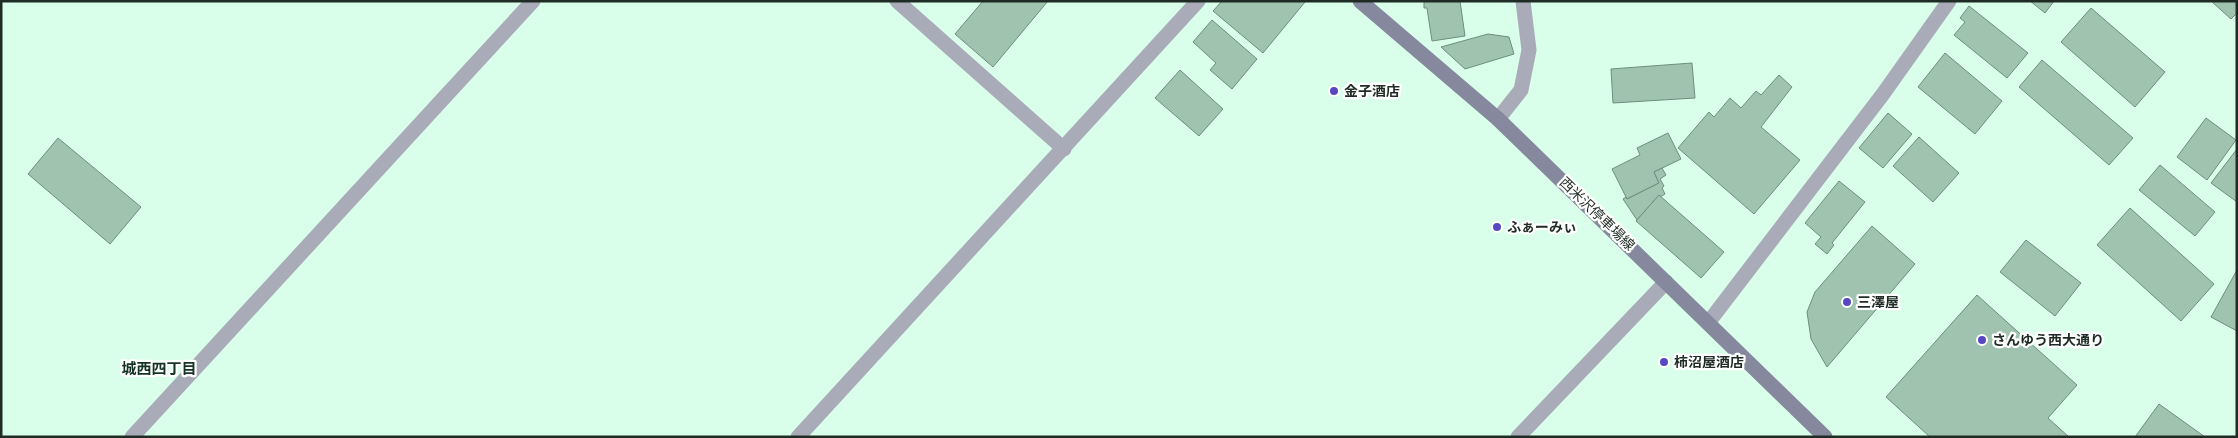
<svg xmlns="http://www.w3.org/2000/svg" width="2238" height="438" font-family="'Fira Sans Condensed','Noto Sans JP',sans-serif">
  <rect width="100%" height="100%" fill="#d9fee9"/>
  <g fill="#a0c3af" stroke="#6d8e7c">
    <path d="M983,1h65l-55,66 -38,-33z"/>
    <path d="M1222,1h81l2,1 -42,51 -50,-42z"/>
    <path d="M1424,1h36l5,35 -33,5 -5,-33h-3z"/>
    <path d="M2030,1h24l-9,12z"/>
    <path d="M2211,1h26v12l-6,6z"/>
    <path d="M1969,6l59,47 -21,25 -53,-43 11,-13 -5,-4z"/>
    <path d="M2091,8l74,64 -30,35 -74,-65z"/>
    <path d="M1212,20l45,39 -25,30 -22,-19 6,-7 -23,-21z"/>
    <path d="M1488,34l21,3 5,17 -49,15 -24,-22z"/>
    <path d="M1945,53l57,48 -27,33 -57,-47z"/>
    <path d="M2042,60l91,78 -24,27 -90,-78z"/>
    <path d="M1692,63l3,35 -82,5 -2,-34z"/>
    <path d="M1180,70l43,39 -24,27 -44,-38z"/>
    <path d="M1779,75l13,12 -31,40 39,33 -46,54 -76,-66 31,-36 5,5 16,-19 11,10 15,-17 5,4z"/>
    <path d="M1888,113l24,21 -29,34 -24,-20z"/>
    <path d="M2206,118l30,22 -29,40 -30,-23z"/>
    <path d="M1668,133l13,26 -27,13 5,11 -32,16 -15,-30 28,-14 -3,-7z"/>
    <path d="M1919,137l40,36 -26,29 -40,-36z"/>
    <path d="M58,138l83,69 -31,37 -82,-70z"/>
    <path d="M2237,149v53l-26,-19z"/>
    <path d="M2160,165l55,47 -20,24 -56,-46z"/>
    <path d="M1662,168l4,7 -6,4 4,7 -2,2 3,6 -5,3 -1,-2 -22,25 -14,-21 3,-2 1,2 32,-16 -5,-11z"/>
    <path d="M1839,181l26,21 -33,41 2,2 -7,9 -12,-10 6,-7 -16,-14z"/>
    <path d="M1659,195l65,57 -23,26 -65,-57z"/>
    <path d="M2130,208l84,76 -33,37 -84,-76z"/>
    <path d="M1872,226l43,38 -88,103 -16,-28 -4,-27 8,-20z"/>
    <path d="M2026,240l55,43 -26,33 -55,-44z"/>
    <path d="M2237,270v61l-26,-14z"/>
    <path d="M1977,295l100,90 -29,33 21,19h-139l-44,-40z"/>
    <path d="M2159,404l46,33h-70z"/>
  </g>
  <g fill="none" stroke-linecap="round" stroke-linejoin="round">
    <g stroke="#aaabb9" stroke-width="15">
      <path d="M897,1l167,148"/>
      <path d="M1498,119l23,-29 8,-40 -6,-49"/>
      <path d="M1708,323l175,-229 66,-93"/>
      <path d="M132,437l401,-436"/>
      <path d="M798,437l400,-436"/>
      <path d="M1518,437l148,-155"/>
    </g>
    <path stroke="#86889d" stroke-width="15" d="M1360,1l138,118 327,318"/>
  </g>
  <g fill="#5548c0" stroke="#fff" stroke-width="2">
    <circle cx="1334" cy="91" r="5"/>
    <circle cx="1497" cy="227" r="5"/>
    <circle cx="1847" cy="302" r="5"/>
    <circle cx="1982" cy="340" r="5"/>
    <circle cx="1664" cy="362" r="5"/>
  </g>
  <g text-anchor="middle" dominant-baseline="central" stroke-width="4.5" stroke-linejoin="round" paint-order="stroke">
    <g font-size="14" font-weight="bold" fill="#1f2c25" stroke="#fff" text-anchor="start">
      <text x="1344" y="91">金子酒店</text>
      <text x="1507" y="227">ふぁーみぃ</text>
      <text x="1857" y="302">三澤屋</text>
      <text x="1992" y="340">さんゆう西大通り</text>
      <text x="1674" y="362">柿沼屋酒店</text>
    </g>
    <g font-size="14" fill="#1f2c25" stroke="#fff">
      <text transform="translate(1597 214) rotate(44)">西米沢停車場線</text>
    </g>
    <g font-size="15" font-weight="bold" fill="#153425" stroke="#fff">
      <text x="159" y="369">城西四丁目</text>
    </g>
  </g>
  <rect width="2238" height="438" fill="none" stroke="#1f2c25" stroke-width="5"/>
</svg>
